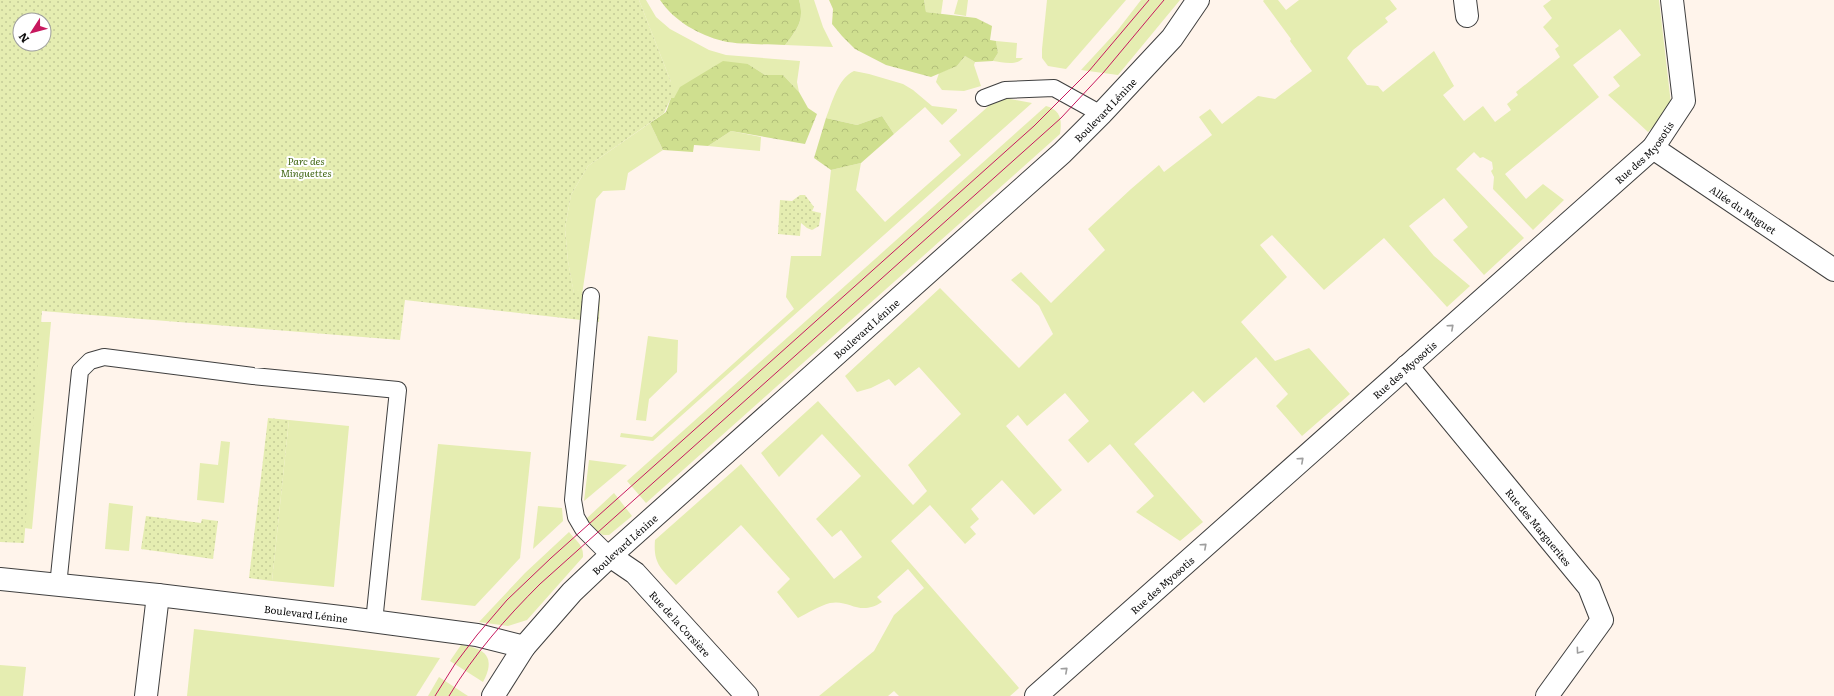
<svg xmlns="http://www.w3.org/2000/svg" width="1834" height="696" font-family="Literata,serif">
  <defs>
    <pattern id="forest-crowns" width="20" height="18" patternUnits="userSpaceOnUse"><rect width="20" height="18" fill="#cfdf8f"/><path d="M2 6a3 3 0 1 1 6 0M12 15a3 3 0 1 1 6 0" fill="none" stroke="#b1be7a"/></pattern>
    <pattern id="park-dots" width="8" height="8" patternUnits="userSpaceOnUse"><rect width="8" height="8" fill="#e5edb1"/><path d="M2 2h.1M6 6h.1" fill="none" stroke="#c3ca97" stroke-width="1.8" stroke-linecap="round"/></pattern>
  </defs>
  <rect width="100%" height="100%" fill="#fff4eb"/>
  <g fill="#e5edb1">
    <path d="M639,0h7l10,17 14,12 39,21 17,5 74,6 -3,21 2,10 -16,-17h-18l-17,-11 -74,34h-3v-16z"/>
    <path d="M799,0h15l9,27 10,20 -48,-2c12,-15 20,-25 14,-45z"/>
    <path d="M924,0h19l-2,14 -15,-2z"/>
    <path d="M958,0h10l-2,16 -12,-2z"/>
    <path d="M1047,0h79l-60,69 -18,-3 -6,-8v-9z"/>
    <path d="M1141,0h39l-62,75 -37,-5 36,-39z"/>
    <path d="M1264,0h14l8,10 13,-10h91l7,9 -12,9 3,4 -35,28 -6,8 20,27 11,1 5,6 51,-41 20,35 -11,9 21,26 19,-15 12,16 16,-12 -4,-6 11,-9 -2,-3 44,-35 -5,-8 4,-3 -16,-19 9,-9 -9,-12 8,-6h108l12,104 -17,22 -6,6 -40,-37 12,-9 -7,-9 28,-22 -21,-26 -47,36 26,32 -94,77 21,25 17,-15 21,16 -31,30 -40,-41 1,-12 -3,-6 2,-2 -1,-7 -9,-5 -3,1 -6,-6 -18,17 68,69 -40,37 -31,-35 15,-13 -24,-29 -35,28 25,30 36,30 -23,21 -63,-69 -60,52 -52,-55 -12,10 27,32 -46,45 34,39 34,-13 41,46 -48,42 -26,-30 12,-12 -32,-37 -52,46 -11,-12 -59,53 69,78 -23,19 -44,-29 18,-16 -44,-52 -22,19 -20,-23 21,-19 -24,-28 -38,33 -9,-11 -12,11 56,64 -28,25 -32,-35 -31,29 8,10 -9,8 6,7 -11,10 -35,-39 -39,36 128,147 -9,8h-111l-5,-5 -6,5h-69l55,-45 20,-36 30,-27 -16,-19 -31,28 5,5c-23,15 -32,-3 -52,1 -11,3 -22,10 -32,15l-21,-26 13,-13 -49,-54 -65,60c-15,-17 -23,-21 -21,-45l86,-76 93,115 28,-22 -21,-27 -9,7 -16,-18 45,-43 -39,-42 -43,43 -18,-24 57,-52 95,104 14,-14 -19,-26 53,-51 -42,-47 -24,19 -6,-7 -18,9 -14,4 -12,-16 95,-88 79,80 34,-34 -14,-28 -28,-26 10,-8 30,31 54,-53 -17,-21 43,-40 28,-24 5,7 48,-37 -13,-18 11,-8 12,15 36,-28 17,3 37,-28 -22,-30 1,-2 -28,-38z"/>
    <path d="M996,41l21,2 -1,15h7c-6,8 -21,4 -30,3l5,-8z"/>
    <path d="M965,56l10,6 -1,3 7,21 -17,5 -22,-1 -6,-8 3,-9 18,-7z"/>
    <path d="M854,71l15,3 34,10 10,6 19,16 25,3v2l-15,14 -17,-18 -31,27 -12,-18 -25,9 -31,-7c6,-15 12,-40 28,-47z"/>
    <path d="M1005,98l27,5 -379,338 -33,-4 1,-4 31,4 142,-128 -8,-12 5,-41h30l10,-86 30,-7 -5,27 29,32 76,-67 -12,-14 42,-37z"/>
    <path d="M1046,106c15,4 16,14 14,28l-414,369 -19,-22z"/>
    <path d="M650,123l13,27 -35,23 -3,17 -22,1 -7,8 -14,96 -8,-1 -6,-33 -3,-33 6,-33 17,-29z"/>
    <path d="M731,131l30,6 -1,14 -52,-5z"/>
    <path d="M17,322h34l-19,207 -8,-1z"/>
    <path d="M648,336l30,4 -1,32 -28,27 -3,22 -10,-1z"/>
    <path d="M289,420l60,6 -15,161 -62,-6z"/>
    <path d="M221,441l9,1 -6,61 -27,-3 3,-37 18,2z"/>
    <path d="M438,444l93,8 -11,106 -45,48 -54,-6z"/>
    <path d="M589,460l38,5 -43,36z"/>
    <path d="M614,493l18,23 -23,19h-6l-6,-4 -11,-12z"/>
    <path d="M109,503l24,3 -4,45 -24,-2z"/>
    <path d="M538,506l24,2 1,13 -30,28z"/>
    <path d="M569,532c7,9 15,13 14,25l-56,63 -19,6 -29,-4 46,-49z"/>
    <path d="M194,629l246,29 -24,38h-229z"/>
    <path d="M461,645c25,3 35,13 22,37l-33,-21z"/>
    <path d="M0,665l26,2 -3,29h-23z"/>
    <path d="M439,677l29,19h-40z"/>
  </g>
  <g fill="url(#forest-crowns)">
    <path d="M660,0h139c6,20 -2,30 -14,45 -18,-1 -45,0 -62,-4 -24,-6 -49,-20 -63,-41z"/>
    <path d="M829,0h95l2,12 50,6 16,8 -2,14 6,1 2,12 -5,8 -18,1 -10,-6 -8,10 -26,11 -45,-12 -31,-16 -13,-13 -10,-12 1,-15z"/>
    <path d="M723,61l25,3 17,11h18l16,17 9,16 9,6 -12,30 -74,-13 -23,15 -14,-1 -1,7 -30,-2 -13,-27 16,-11 5,-14h3l6,-11z"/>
    <path d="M882,116l12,18 -33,29 -30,7 -17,-12 12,-40 31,7z"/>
  </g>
  <g fill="url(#park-dots)" fill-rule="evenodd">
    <path d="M0,0h639l32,82v16l-7,15 -76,53 -17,29 -6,33 3,33 6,32 26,5 -1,24 -194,-22 -5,40 -358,-29 -18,232 -24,-1zM20,20h24v24h-24z"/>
    <path d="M800,195h5l9,12 -2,4 9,2 -2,13 -7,4 -5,-2 -6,-5 -1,13 -22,-2 2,-34 12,1z"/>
    <path d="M268,418l21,2 -17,161 -23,-3z"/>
    <path d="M146,516l55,7 1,-4 16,2 -5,38 -72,-10z"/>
  </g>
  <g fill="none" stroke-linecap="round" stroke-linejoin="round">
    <defs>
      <g id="lane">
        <path d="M984,98l21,-8 49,-2 47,26"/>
        <path d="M591,296l-18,204 3,17 7,12 27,27"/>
        <path d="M58,586l22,-215 10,-10 14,-4 149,19 145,14 -24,232"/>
      </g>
      <g id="street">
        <path d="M1465,0l2,16"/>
        <path id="s1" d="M1653,148l181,122"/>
        <path id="s2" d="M1407,366l182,221 13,33 -55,76"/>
        <path id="s3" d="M610,556l25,17 112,123"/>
        <path id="s4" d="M0,579l158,16 191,23 128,17 47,12"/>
        <path d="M146,696l12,-101"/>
        <path id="s5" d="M493,696l31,-49 48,-55 38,-36 452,-403 39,-39 71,-76 26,-38"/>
        <path id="s6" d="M1036,696l617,-548 31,-47 -12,-101"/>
      </g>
    </defs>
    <use href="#lane" stroke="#3f3f3f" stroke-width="18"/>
    <use href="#street" stroke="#3f3f3f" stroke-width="24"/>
    <use href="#lane" stroke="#fff" stroke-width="16"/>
    <use href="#street" stroke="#fff" stroke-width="22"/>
    <g stroke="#c7185e" stroke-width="1">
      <path d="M435,696l20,-32 22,-29 30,-35 44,-42 483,-432 55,-55 60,-71"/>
      <path d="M449,696c25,-42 57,-78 91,-112l521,-466 42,-45 61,-73"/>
    </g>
  </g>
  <defs><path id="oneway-chevron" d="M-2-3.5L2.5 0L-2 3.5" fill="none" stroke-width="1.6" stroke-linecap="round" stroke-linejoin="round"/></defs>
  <g stroke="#9e9e9e">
    <use href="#oneway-chevron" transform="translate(1451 327) rotate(-42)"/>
    <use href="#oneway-chevron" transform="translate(1301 460) rotate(-42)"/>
    <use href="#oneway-chevron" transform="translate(1204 546) rotate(-42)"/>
    <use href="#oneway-chevron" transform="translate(1579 651) rotate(126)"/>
    <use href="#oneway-chevron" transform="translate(1065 670) rotate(-42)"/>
  </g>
  <g text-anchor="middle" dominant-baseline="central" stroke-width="4" stroke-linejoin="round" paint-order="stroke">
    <g font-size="10" fill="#0c0c0c" stroke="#fff">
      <text stroke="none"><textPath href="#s5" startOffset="850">Boulevard Lénine</textPath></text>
      <text stroke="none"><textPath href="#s6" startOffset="816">Rue des Myosotis</textPath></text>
      <text stroke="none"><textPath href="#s1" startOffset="109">Allée du Muguet</textPath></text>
      <text stroke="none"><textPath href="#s5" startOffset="526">Boulevard Lénine</textPath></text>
      <text stroke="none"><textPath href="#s6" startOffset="492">Rue des Myosotis</textPath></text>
      <text stroke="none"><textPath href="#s2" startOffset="208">Rue des Marguerites</textPath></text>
      <text stroke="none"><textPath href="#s5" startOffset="202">Boulevard Lénine</textPath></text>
      <text stroke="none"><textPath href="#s6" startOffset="168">Rue des Myosotis</textPath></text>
      <text stroke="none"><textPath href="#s4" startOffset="308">Boulevard Lénine</textPath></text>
      <text stroke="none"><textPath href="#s3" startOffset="98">Rue de la Corsière</textPath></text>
    </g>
    <g font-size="10" font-style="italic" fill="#446917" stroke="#fff">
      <text x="306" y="160">Parc des<tspan x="306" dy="12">Minguettes</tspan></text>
    </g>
  </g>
  <g transform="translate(32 32) rotate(234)"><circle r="19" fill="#ffffff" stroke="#9e9e9e"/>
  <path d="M0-3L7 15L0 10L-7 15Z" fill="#c7185e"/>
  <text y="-6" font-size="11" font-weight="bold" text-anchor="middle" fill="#0c0c0c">N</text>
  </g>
</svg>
